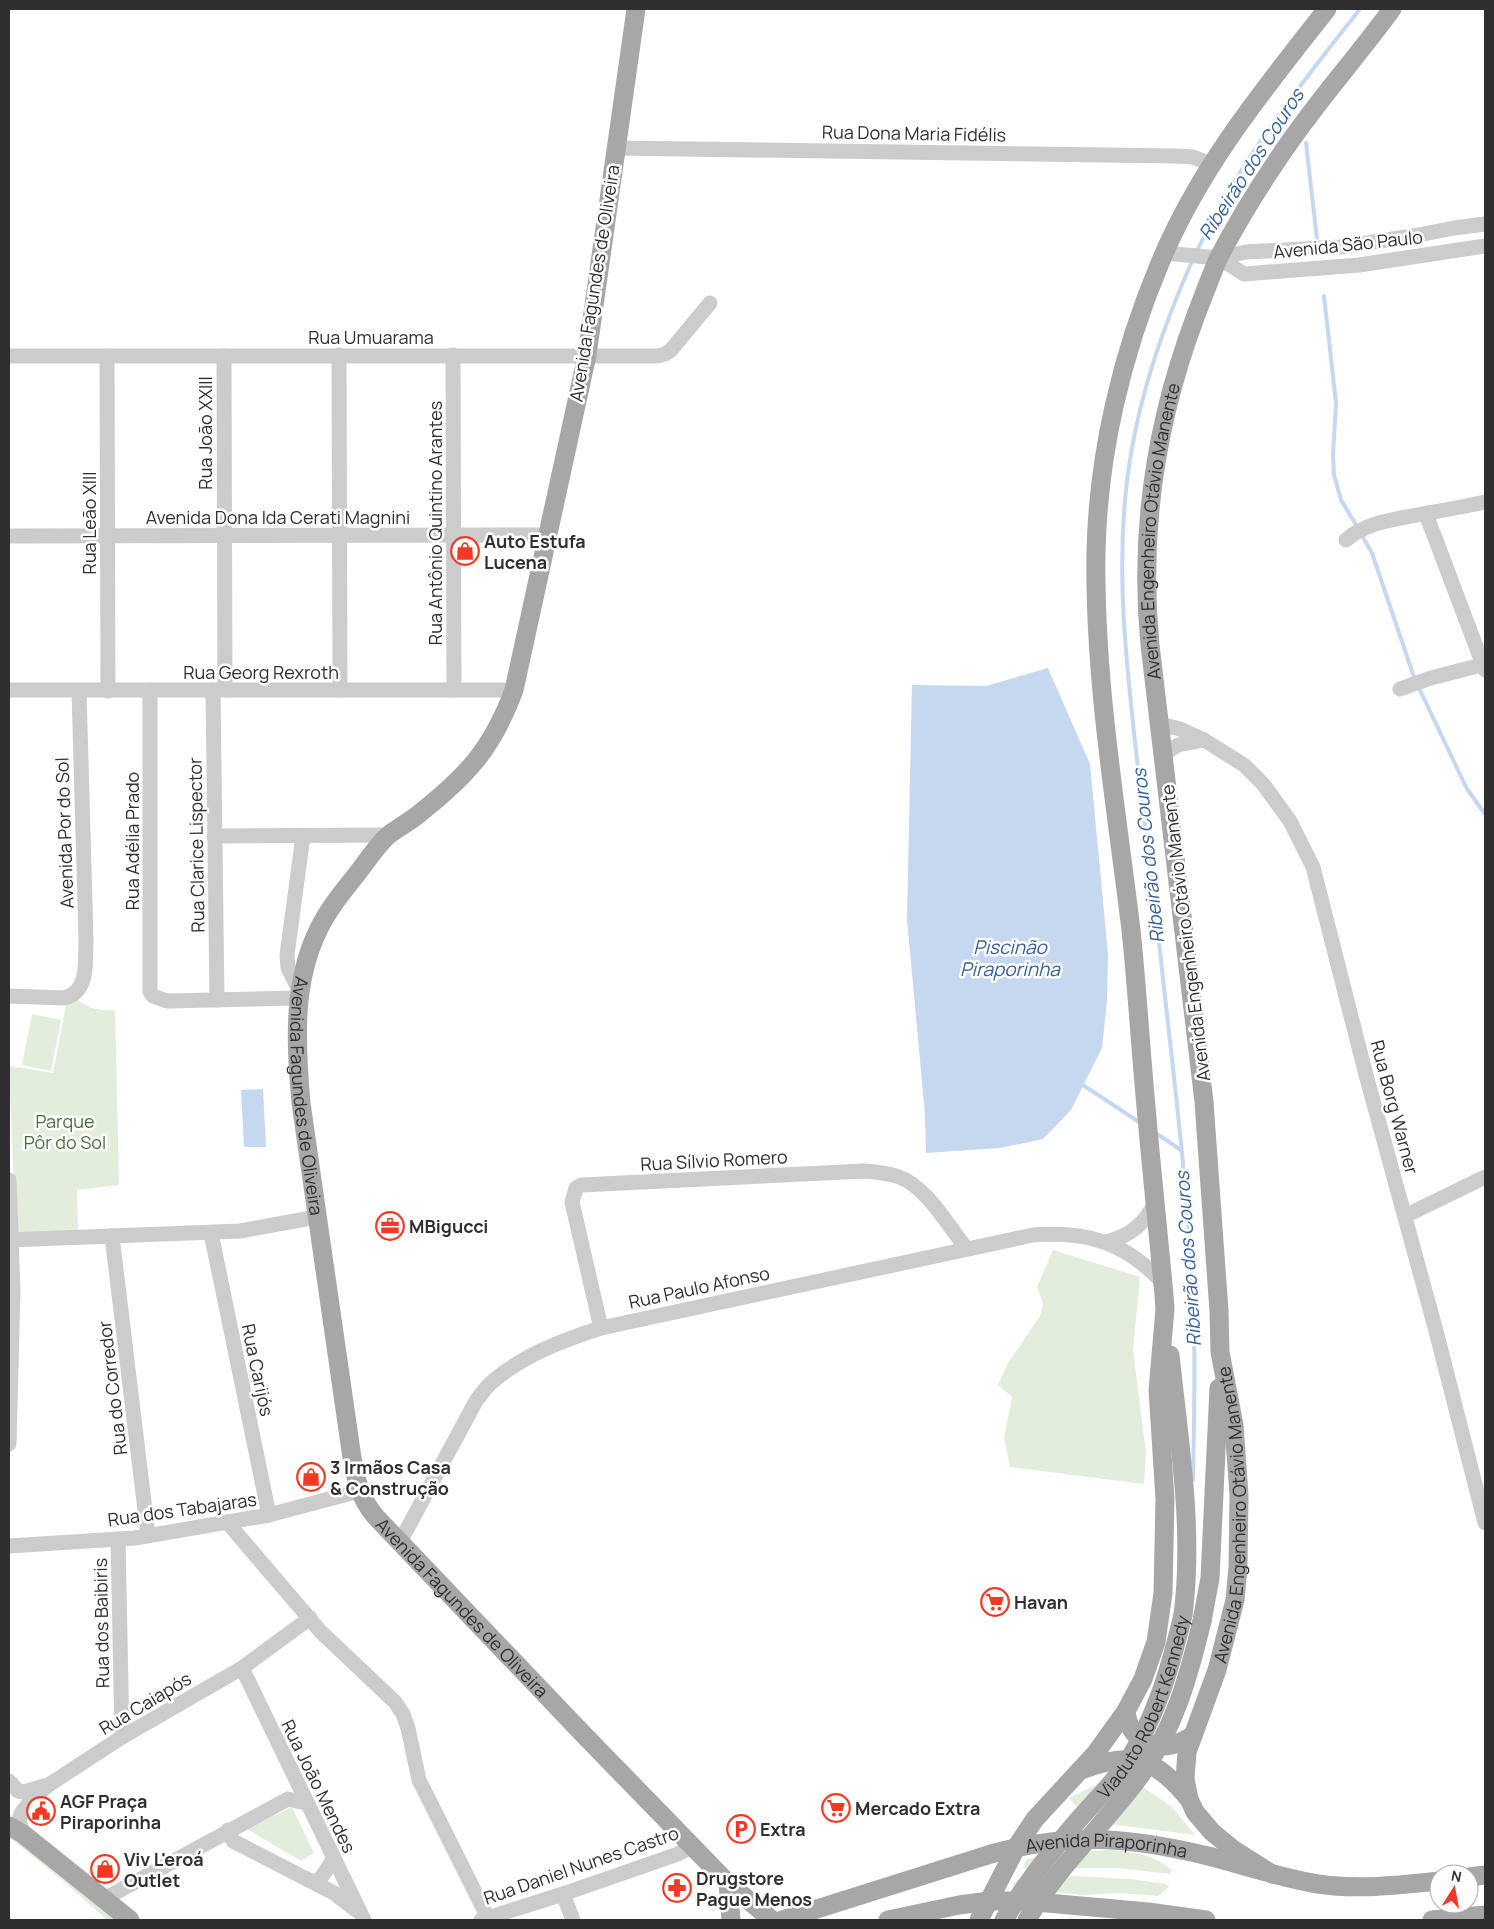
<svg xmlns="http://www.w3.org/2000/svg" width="1494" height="1929" font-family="Manrope,sans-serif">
  <rect width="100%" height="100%" fill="#fff"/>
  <g fill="#e2eddc">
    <path d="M77,999c10,10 24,12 38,11l4,175 -42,5 1,42 -62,2 -7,-168 44,7 13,-68z"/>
    <path d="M32,1014l29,6 -10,51 -29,-6z"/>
    <path d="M1053,1250l87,27 -7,73 13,103 -2,31 -134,-17 -6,-29 8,-41 -14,-12 10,-22 32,-47 3,-13 -6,-16z"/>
    <path d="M1113,1782l30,5 28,19 24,29 -85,-11 -31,-15 -10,-11 27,-13z"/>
    <path d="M292,1807l22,46 -13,8 -54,-32z"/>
    <path d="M9,1837h4l105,83h-11l-40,-36z"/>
    <path d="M1114,1850c19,3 43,5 57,20v4l-54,-6h-94l2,-7 3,-2 36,-7z"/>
    <path d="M1075,1876l55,3 36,5 3,3 -11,9 -38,-3 -38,2 -28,-3 -41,1 -1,-3 2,-8 4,-2z"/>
  </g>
  <g fill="#c6d8ef">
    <path d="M1048,668l42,96 18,190 -1,47 -5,47 -31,62 -28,29 -43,9 -74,5 -1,-38 -18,-196 5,-234 74,1z"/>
    <path d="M263,1089l3,58h-22l-3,-57z"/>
  </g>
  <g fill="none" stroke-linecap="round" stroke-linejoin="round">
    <g stroke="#c6d8ef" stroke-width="4">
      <path d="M1306,143l11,96"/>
      <path d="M1196,253c42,-90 103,-167 164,-244"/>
      <path d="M1193,259c-28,63 -51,127 -62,195 -17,98 -6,199 5,297 9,76 19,152 27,228 12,107 25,214 30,321 3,60 1,120 0,180"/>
      <path d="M1324,296l12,107 -3,52 1,20 7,25 17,28"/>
      <path d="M1361,534l11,19 43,127"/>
      <path d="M1418,686l49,103 18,25"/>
      <path d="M1083,1085l59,39"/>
      <path d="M1154,1132l27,18"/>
    </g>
    <g stroke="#ccc" stroke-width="15">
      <path d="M615,148l561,8 17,1 18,7"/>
      <path d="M1164,253l55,5 27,-6 94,-5 73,-11 41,-8 31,-4"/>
      <path d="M1219,258l25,16 115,-9 126,-19"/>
      <path d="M339,355l1,335"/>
      <path d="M453,355l1,335"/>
      <path d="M9,356h648l8,-2 6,-4 39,-47"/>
      <path d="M107,356l1,335"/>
      <path d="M224,356l1,334"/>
      <path d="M1426,514l59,156"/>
      <path d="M9,536l539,-1"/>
      <path d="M1346,540c21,-19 54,-21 81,-27 20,-3 39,-7 58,-11"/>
      <path d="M1400,689l31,-11 54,-14"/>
      <path d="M9,690h505"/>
      <path d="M150,690v302l3,4 14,5 131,-3"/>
      <path d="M213,690l4,310"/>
      <path d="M1160,724l20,5 24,11 40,25 19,19 27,37 23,46 53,208 70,256 49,192"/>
      <path d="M1164,754l14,-9 26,-5"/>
      <path d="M214,836l174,-1"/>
      <path d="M299,990l-11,-22 -1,-13 16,-119"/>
      <path d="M9,996l55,2c26,-6 21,-38 22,-59l-7,-248"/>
      <path d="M9,1180l4,111 -4,153"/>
      <path d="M1405,1216l80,-39"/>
      <path d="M211,1233l58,282"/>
      <path d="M112,1236l36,299"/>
      <path d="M9,1240l231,-9 77,-14"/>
      <path d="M1107,1242c24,-7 38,-18 48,-40"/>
      <path d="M601,1328l-29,-126 4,-14 6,-3 282,-14c13,1 24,2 35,6 27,9 50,50 67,71"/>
      <path d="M227,1522l94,110 74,70 8,12 5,14 11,52 69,138"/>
      <path d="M118,1539l4,198"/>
      <path d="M400,1542l76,-141c5,-6 9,-13 15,-18 30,-27 72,-43 110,-55l432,-93c55,-4 92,7 130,48"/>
      <path d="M9,1546l126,-8 134,-23 90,-24"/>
      <path d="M242,1668l122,252"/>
      <path d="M9,1781l9,10 6,1 20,-6"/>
      <path d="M228,1830l5,11 101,52 22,17"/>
      <path d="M23,1834l-4,-14 3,-8 7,-9 18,-17 75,-49 120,-69 68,-50"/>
      <path d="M314,1882l7,-4 13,-20"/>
      <path d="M563,1894l10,26"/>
      <path d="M104,1899l184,-100 18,4"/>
      <path d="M481,1920l82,-26 115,-40 15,-8"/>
    </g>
    <g stroke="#a7a7a7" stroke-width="19">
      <path id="s1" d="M636,9l-49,346 -73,335c-22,60 -49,88 -99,127 -8,6 -17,11 -25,17 -12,9 -24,29 -34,41 -8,10 -16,20 -23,30 -42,59 -38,130 -32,198l51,355c4,22 8,40 23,58l210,220 143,147 44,37"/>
      <path d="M1170,1355c9,86 24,174 13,260"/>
      <path d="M1202,1621l8,-43 9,-190"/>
      <path d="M1126,1711c4,37 40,44 67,24"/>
      <path d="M1084,1769c49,-18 71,-11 104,29"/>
      <path d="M9,1826l14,8 107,86"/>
      <path id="s2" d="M1272,1874l-38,-24 -22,-18 -17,-20 -6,-13 -4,-20 2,-27 30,-82 18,-70 3,-33 1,-72 -5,-70 -14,-73 -1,-41 -15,-209 -54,-457c-11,-113 6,-224 46,-330 7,-18 14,-37 22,-56 17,-33 37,-66 58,-97 35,-54 78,-101 116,-153"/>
      <path d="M1469,1877l16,-2"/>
      <path d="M728,1883l3,37"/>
      <path id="s3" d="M782,1920l209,-66c79,-22 139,-17 217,2 36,9 73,22 110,28 39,6 82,1 121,-3"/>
      <path d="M888,1920l71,-15 31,-4h35l123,11 58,8"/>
      <path d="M979,1920l38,-74 18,-27 60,-65 31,-43 17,-32 13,-37 7,-49 2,-94 -7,-109 7,-81 -1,-14c-7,-75 -15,-149 -21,-223 -4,-47 -7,-95 -12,-142 -15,-125 -37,-251 -35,-378 2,-98 26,-199 64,-289 39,-95 104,-174 167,-254"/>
      <path d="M1432,1920l53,-5"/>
    </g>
    <g stroke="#a7a7a7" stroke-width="19">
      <path id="s4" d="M1004,1920c20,-34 44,-65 70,-95 16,-19 35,-37 50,-58 31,-46 46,-98 59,-152"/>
      <path d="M1027,1920c30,-54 77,-94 113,-144 34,-46 49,-101 62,-155"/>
    </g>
  </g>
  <defs>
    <symbol id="shop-ring" viewBox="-11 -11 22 22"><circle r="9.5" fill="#fff" stroke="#f33824" stroke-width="1.5"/><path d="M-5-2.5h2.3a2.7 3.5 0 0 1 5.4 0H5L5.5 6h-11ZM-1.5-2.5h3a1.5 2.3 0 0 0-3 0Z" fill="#f33824"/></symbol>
    <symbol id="office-ring" viewBox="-11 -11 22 22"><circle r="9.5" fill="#fff" stroke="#f33824" stroke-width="1.5"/><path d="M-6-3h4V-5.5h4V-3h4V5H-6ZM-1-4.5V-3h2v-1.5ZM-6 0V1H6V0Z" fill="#f33824"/></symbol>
    <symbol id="supermarket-ring" viewBox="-11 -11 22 22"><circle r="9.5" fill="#fff" stroke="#f33824" stroke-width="1.5"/><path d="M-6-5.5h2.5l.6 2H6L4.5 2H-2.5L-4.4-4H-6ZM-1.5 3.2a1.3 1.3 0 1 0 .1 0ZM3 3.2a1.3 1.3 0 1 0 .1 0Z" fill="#f33824"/></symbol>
    <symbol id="civic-ring" viewBox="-11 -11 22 22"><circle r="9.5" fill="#fff" stroke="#f33824" stroke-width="1.5"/><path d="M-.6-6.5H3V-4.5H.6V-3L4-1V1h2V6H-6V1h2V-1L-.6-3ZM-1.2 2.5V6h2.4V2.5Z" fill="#f33824"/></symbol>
    <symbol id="parking-ring" viewBox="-11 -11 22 22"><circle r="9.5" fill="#fff" stroke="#f33824" stroke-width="1.5"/><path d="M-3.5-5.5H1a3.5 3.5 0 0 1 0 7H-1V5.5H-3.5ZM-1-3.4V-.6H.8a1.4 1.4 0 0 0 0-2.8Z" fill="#f33824"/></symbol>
    <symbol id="pharmacy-ring" viewBox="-11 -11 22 22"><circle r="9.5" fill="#fff" stroke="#f33824" stroke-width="1.5"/><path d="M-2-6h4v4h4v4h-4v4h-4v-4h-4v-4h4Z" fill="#f33824"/></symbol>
  </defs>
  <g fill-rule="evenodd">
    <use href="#shop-ring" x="449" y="535" width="32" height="32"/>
    <use href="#office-ring" x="374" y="1210" width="32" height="32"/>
    <use href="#shop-ring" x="295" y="1461" width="32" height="32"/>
    <use href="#supermarket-ring" x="979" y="1586" width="32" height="32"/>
    <use href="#supermarket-ring" x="820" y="1792" width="32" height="32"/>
    <use href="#civic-ring" x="25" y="1795" width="32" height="32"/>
    <use href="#parking-ring" x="725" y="1813" width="32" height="32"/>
    <use href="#shop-ring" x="89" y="1853" width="32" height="32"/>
    <use href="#pharmacy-ring" x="661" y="1872" width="32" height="32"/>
  </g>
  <g text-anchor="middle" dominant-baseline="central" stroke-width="5" stroke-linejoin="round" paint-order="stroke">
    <g font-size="18" fill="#2f2f2f" stroke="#fff">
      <text transform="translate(914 133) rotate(1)">Rua Dona Maria Fidélis</text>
      <text transform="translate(1348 244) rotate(-6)">Avenida São Paulo</text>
      <text transform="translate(594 283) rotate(-81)">Avenida Fagundes de Oliveira</text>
      <text x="371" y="337">Rua Umuarama</text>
      <text transform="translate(205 433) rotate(-90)">Rua João XXIII</text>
      <text x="278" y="517">Avenida Dona Ida Cerati Magnini</text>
      <text transform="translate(89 523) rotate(-90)">Rua Leão XIII</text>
      <text transform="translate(435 523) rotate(-90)">Rua Antônio Quintino Arantes</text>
      <text stroke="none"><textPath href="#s2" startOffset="1396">Avenida Engenheiro Otávio Manente</textPath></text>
      <text x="261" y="672">Rua Georg Rexroth</text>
      <text transform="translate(64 833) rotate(-92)">Avenida Por do Sol</text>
      <text transform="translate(132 841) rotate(-90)">Rua Adélia Prado</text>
      <text transform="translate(196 845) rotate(-91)">Rua Clarice Lispector</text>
      <text transform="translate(1185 933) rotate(-97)">Avenida Engenheiro Otávio Manente</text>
      <text stroke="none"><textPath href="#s1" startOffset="1176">Avenida Fagundes de Oliveira</textPath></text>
      <text transform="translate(1395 1107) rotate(75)">Rua Borg Warner</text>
      <text transform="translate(714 1160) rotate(-3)">Rua Sílvio Romero</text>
      <text transform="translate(699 1287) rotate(-12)">Rua Paulo Afonso</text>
      <text transform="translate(258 1370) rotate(78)">Rua Carijós</text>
      <text transform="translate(112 1388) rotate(-97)">Rua do Corredor</text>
      <text transform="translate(182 1509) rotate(-8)">Rua dos Tabajaras</text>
      <text stroke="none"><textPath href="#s2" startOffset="406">Avenida Engenheiro Otávio Manente</textPath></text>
      <text stroke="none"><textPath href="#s1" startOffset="1731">Avenida Fagundes de Oliveira</textPath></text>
      <text transform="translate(101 1623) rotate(-91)">Rua dos Baibiris</text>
      <text transform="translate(145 1703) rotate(-31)">Rua Caiapós</text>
      <text stroke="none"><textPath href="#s4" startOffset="258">Viaduto Robert Kennedy</textPath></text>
      <text transform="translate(319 1786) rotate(64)">Rua João Mendes</text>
      <text stroke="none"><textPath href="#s3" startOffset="336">Avenida Piraporinha</textPath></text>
      <text transform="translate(581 1865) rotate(-19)">Rua Daniel Nunes Castro</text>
    </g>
    <g font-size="18" font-weight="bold" fill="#2f2f2f" stroke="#fff" text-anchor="start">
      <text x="484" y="541">Auto Estufa<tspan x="484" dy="21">Lucena</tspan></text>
      <text x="409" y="1226">MBigucci</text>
      <text x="330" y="1467">3 Irmãos Casa<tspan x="330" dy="21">&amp; Construção</tspan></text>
      <text x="1014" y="1602">Havan</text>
      <text x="60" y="1801">AGF Praça<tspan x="60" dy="21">Piraporinha</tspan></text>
      <text x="855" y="1808">Mercado Extra</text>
      <text x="760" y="1829">Extra</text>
      <text x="124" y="1859">Viv L'eroá<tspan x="124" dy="21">Outlet</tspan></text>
      <text x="696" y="1878">Drugstore<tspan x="696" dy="21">Pague Menos</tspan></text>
    </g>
    <g font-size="18" fill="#496e38" stroke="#fff">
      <text x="65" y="1121">Parque<tspan x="65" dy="21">Pôr do Sol</tspan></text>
    </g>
    <g font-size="19" font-style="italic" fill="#366198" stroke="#fff">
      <text transform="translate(1251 164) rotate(-57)">Ribeirão dos Couros</text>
      <text transform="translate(1148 856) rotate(-96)">Ribeirão dos Couros</text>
      <text x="1010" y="947">Piscinão<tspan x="1010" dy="22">Piraporinha</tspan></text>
      <text transform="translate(1188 1259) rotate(-94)">Ribeirão dos Couros</text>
    </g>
  </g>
  <rect width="1494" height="1929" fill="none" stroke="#2f2f2f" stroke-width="20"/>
  <g transform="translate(1454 1889) rotate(11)"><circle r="24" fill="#ffffff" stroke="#acacac"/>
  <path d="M0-4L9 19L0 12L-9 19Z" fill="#f33824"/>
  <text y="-8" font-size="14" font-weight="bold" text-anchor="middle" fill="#2f2f2f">N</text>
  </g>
</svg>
